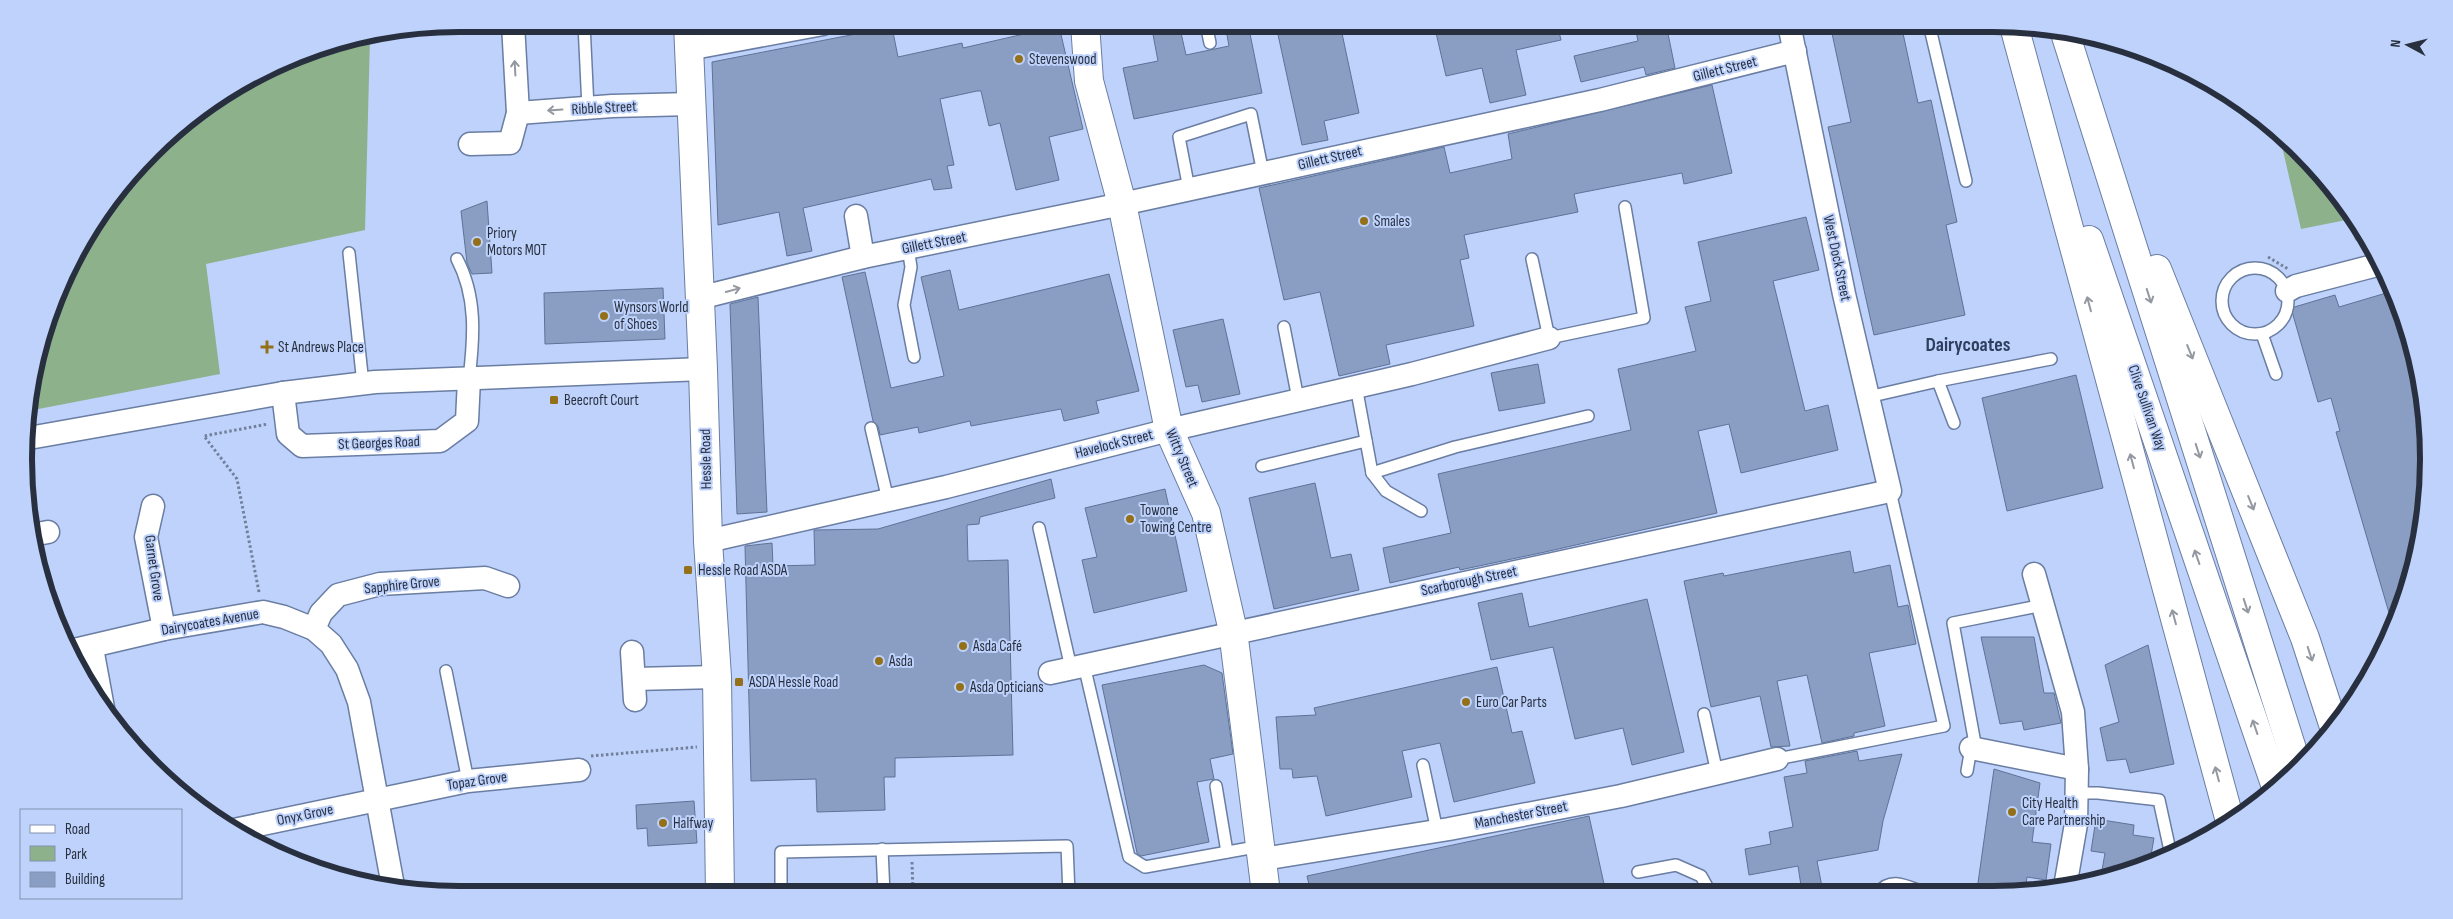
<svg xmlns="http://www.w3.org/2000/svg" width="2453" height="919" font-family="'Sofia Sans Condensed',sans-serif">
  <rect width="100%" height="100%" fill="#bed2fb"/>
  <g fill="#8cb18b">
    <path d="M370,38l-5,192 -159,34 14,110 -192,37v-9l19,-83 35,-77 90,-110 70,-50 77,-35z"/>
    <path d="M2279,133l42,39 52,75 -18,-7 -4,-21 -50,10z"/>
  </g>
  <g fill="#8a9ec4" stroke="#5f7296">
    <path d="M1151,24h28l7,31 43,-9 -4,-22h23l14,69 -128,26 -11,-51 35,-7z"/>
    <path d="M1306,24h34l19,89 -35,8 4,19 -26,5 -25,-115z"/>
    <path d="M1434,24h123l4,16 -45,10 10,45 -36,8 -8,-35 -36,8z"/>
    <path d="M1644,24h22l9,44 -29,7 -2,-8 -63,15 -7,-26 64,-15 -3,-15z"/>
    <path d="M1830,24h71l17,79 13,-3 26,122 -11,3 19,90 -91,20 -46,-208 23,-5z"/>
    <path d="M1059,26l24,103 -34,8 10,43 -43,10 -16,-67 -11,3 -8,-35h-4l-37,8 14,66 -7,1 5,22 -18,2 -3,-11 -128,29 9,43 -25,5 -8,-44 -61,13 -6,-163 180,-35 6,30 64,-14 1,5z"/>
    <path d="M1712,85l20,88 -48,11 -2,-11 -108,21 4,18 -114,23 5,23 -9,2 14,66 -88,19 4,19 -51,12 -19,-84 -36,8 -25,-112 185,-41 6,26 62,-14 -4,-25z"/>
    <path d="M487,201l5,72 -20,1 -5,-11 -6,-52z"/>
    <path d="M1806,217l13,53 -46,11 32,130 23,-6 10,45 -97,23 -12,-49 -31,7 19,82 -172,39 -85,18 -1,-3 -69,16 -7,-35 68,-15 -13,-59 193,-44 -13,-61 78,-18 -11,-44 26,-6 -13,-59z"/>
    <path d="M950,270l9,40 150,-36 30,117 -43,10 3,12 -35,8 -3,-12 -90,17 -1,-5 -51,12 -1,-6 -38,8 -2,-9 -5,-5 -31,-144 23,-5 26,116 53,-12 -23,-99z"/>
    <path d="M663,288l2,51 -120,5 -1,-51z"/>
    <path d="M2393,291l13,29 20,83 2,85 -14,85 -22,50 -56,-191 4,-1 -9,-33 -13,4 -27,-94 44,-13 4,12z"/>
    <path d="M758,297l9,215 -30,2 -7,-210z"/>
    <path d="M1223,319l17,75 -38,8 -4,-17 -12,2 -13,-57z"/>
    <path d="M1538,364l7,39 -46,8 -8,-38z"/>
    <path d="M2076,375l27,113 -96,23 -25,-113z"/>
    <path d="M1051,479l4,19 -75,19 -1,7 -12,1 1,36 40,-1 5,195 -118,3v19h-11l1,33 -68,2 -1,-33 -65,2 -6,-235 27,-3 1,23 42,-1 -1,-35 64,-1z"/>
    <path d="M1315,483l16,75 20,-4 8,36 -85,19 -25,-111z"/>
    <path d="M1165,489l22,102 -93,22 -12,-53 15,-3 -12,-49z"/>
    <path d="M1850,551l4,22 36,-8 8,42 10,-2 8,39 -47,9 16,73 -31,7v3l-32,7 -15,-68 -30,6 13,65 -19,1 -11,-51 -49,11 -27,-126 39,-8 1,3z"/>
    <path d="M1522,593l7,34 118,-28 37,153 -52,13 -9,-37 -48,11 -22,-92 -62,13 -13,-57z"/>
    <path d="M1981,637h53l10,56h10l7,30 -37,7 -2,-9 -22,3z"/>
    <path d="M2148,645l26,119 -44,9 -4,-14 -19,2 -7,-33 19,-6 -14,-57z"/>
    <path d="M1204,665l18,8 11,81 -23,5 4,20 -17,3 12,60 -68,14 -4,-3 -35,-168z"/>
    <path d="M1497,667l15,66 10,-2 13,52 -81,19 -14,-59 -38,8 10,46 -86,19 -9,-40 -24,2 -1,-9h-12l-4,-52 40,-2 -2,-7z"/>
    <path d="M1857,751l2,10 43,-7 -19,67 -5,29 -61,11 6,31h-21l-4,-26 -49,9 -4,-26 26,-5 -2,-12 24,-5 -9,-50 23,-4 -2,-12z"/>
    <path d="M1994,769l46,14 -8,59 19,2 -5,36 -19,-3 -2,15 -48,-2z"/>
    <path d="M694,801l3,42 -49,3 -1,-18 -10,1 -1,-24z"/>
    <path d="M1589,816l17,77h-295l-4,-17z"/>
    <path d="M2096,819l38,6 -1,10 21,3 -4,23 -49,15 4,-23 -14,-2z"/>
  </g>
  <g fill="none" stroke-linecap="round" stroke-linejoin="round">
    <defs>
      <g id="service">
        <path d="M584,24l4,84"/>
        <path d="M1206,24l4,19"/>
        <path d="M1929,24l37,157"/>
        <path d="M1189,189l-10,-52 72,-23 12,59"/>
        <path d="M908,248l3,19 -7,38 10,52"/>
        <path d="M349,253l14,131"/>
        <path d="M457,259c20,38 17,78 12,120"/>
        <path d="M1532,259l17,79 95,-20 -19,-111"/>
        <circle cx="2255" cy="301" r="33"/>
        <path d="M1284,327l14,72"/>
        <path d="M2262,334l14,40"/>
        <path d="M1938,381l113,-22"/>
        <path d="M1356,386l16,87 14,18 35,20"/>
        <path d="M1868,397l70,-16 16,42"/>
        <path d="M871,428l17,72"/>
        <path d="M1262,466l104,-25"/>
        <path d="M1372,473l83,-26 133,-31"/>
        <path d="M1039,528l32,140"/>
        <path d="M1084,665l45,192 16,10 116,-21"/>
        <path d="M446,671l22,110"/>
        <path d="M1704,714l13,59"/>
        <path d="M1976,749l-23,-126 90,-18"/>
        <path d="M1777,759l167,-33 -54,-235"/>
        <path d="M1423,765l14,66"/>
        <path d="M1967,771l4,-23"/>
        <path d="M1216,786l11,66"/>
        <path d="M2077,793h21l61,7 12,55"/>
        <path d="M882,849l2,45"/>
        <path d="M1638,872l38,-7 25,11 9,16"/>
        <path d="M1879,892c12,-16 29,-5 44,0"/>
        <path d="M781,894v-42l286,-6 2,48"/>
      </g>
      <g id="minor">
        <path d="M688,49l135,-25"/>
        <path d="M518,113l94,-7 79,-2"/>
        <path d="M470,144l40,-1 8,-30 -5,-89"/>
        <path d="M856,216l7,41"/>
        <path d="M2287,291l9,-5 85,-22"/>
        <path d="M699,298l164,-41 259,-53 478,-104 195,-49"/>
        <path d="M283,393l5,41 14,12 138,-5 27,-20 2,-42"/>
        <path d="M29,438l254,-45 92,-11 328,-13"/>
        <path d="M153,506l-7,31 18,92"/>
        <path d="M32,535l16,-3"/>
        <path d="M708,541l238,-54 223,-57 243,-56 137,-36"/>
        <path d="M2034,574l39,138 4,57 -1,55 -11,63"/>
        <path d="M314,629l7,-16 17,-18 42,-11 105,-6 23,8"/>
        <path d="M92,648l11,60"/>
        <path d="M70,651l94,-22 99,-17 21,5 30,12 17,15 16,25 12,33 34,184"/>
        <path d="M632,652l3,48"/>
        <path d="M1050,673c279,-63 560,-120 840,-182l-46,-197 -55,-270"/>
        <path d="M634,679l83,-2"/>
        <path d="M1971,748l106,21"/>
        <path d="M234,830l234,-49 111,-11"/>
        <path d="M1263,859l186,-30 172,-33 156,-37"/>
      </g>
      <g id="tertiary">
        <path d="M688,24l15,345 5,172 9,136 3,218"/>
        <path d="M1085,24l4,57 33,123 47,226 37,83 27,118 33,262"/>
      </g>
      <g id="trunk">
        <path d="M2014,26l216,795"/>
        <path d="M2065,33l233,735"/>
        <path d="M2089,240l188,550"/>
        <path d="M2157,269l148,369 29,89"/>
      </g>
    </defs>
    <use href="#service" stroke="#6a7da2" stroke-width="14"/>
    <use href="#minor" stroke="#6a7da2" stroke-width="25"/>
    <use href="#tertiary" stroke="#6a7da2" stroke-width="30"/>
    <use href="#trunk" stroke="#6a7da2" stroke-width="30"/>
    <g stroke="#72809c" stroke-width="3" stroke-dasharray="2.5 2.5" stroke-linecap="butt">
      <path d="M2268,257l20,12"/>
      <path d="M259,592l-22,-113 -33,-43 64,-12"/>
      <path d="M591,756l106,-9"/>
      <path d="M912,862l1,32"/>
    </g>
    <use href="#service" stroke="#fff" stroke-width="11"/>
    <use href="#minor" stroke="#fff" stroke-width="22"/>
    <use href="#tertiary" stroke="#fff" stroke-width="28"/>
    <use href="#trunk" stroke="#fff" stroke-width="28"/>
  </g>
  <defs><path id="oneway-shaft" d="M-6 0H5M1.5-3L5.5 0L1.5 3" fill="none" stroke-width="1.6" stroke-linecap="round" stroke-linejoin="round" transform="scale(1.25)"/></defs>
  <g stroke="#9498a0">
    <use href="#oneway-shaft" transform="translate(515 68) rotate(-93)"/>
    <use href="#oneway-shaft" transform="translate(555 110) rotate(176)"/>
    <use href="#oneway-shaft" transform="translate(733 290) rotate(-15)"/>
    <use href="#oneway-shaft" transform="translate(2149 296) rotate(72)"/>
    <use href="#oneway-shaft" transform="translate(2089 304) rotate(-105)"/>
    <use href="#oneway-shaft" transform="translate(2190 352) rotate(68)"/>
    <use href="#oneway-shaft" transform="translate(2198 451) rotate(72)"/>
    <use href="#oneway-shaft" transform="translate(2132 461) rotate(-105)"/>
    <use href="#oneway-shaft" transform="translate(2251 503) rotate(68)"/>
    <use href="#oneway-shaft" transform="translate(2197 557) rotate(-109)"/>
    <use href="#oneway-shaft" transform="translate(2246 606) rotate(72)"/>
    <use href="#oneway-shaft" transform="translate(2174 617) rotate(-105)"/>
    <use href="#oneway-shaft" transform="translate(2310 654) rotate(72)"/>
    <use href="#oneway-shaft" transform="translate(2255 727) rotate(-109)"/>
    <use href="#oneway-shaft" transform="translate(2217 774) rotate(-105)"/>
  </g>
  <g fill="#947018" stroke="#bed2fb" stroke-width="2">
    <circle cx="1019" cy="59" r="5"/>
    <circle cx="1364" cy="221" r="5"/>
    <circle cx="477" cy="242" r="5"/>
    <circle cx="604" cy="316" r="5"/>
    <path d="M264.5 339.5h5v5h5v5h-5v5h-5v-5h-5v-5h5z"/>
    <rect x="549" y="395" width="10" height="10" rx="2.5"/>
    <circle cx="1130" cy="519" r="5"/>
    <rect x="683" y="565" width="10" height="10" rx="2.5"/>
    <circle cx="963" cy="646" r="5"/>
    <circle cx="879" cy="661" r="5"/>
    <rect x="734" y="677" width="10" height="10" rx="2.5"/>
    <circle cx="960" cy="687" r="5"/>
    <circle cx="1466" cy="702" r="5"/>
    <circle cx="2012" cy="812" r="5"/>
    <circle cx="663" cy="823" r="5"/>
  </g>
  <g text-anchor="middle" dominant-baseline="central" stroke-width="4" stroke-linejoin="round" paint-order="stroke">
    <g font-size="15" fill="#283040" stroke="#bed2fb" text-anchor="start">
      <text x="1029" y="59">Stevenswood</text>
      <text x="1374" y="221">Smales</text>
      <text x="487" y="233">Priory<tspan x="487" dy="17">Motors MOT</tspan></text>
      <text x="614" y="307">Wynsors World<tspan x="614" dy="17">of Shoes</tspan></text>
      <text x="278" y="347">St Andrews Place</text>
      <text x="564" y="400">Beecroft Court</text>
      <text x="1140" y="510">Towone<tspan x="1140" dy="17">Towing Centre</tspan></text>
      <text x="698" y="570">Hessle Road ASDA</text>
      <text x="973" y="646">Asda Café</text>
      <text x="889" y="661">Asda</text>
      <text x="749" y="682">ASDA Hessle Road</text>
      <text x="970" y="687">Asda Opticians</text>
      <text x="1476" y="702">Euro Car Parts</text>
      <text x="2022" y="803">City Health<tspan x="2022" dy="17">Care Partnership</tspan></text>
      <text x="673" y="823">Halfway</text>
    </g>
    <g font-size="15" fill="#283040" stroke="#bed2fb">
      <text transform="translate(1725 69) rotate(-14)">Gillett Street</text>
      <text transform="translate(604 108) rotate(-3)">Ribble Street</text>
      <text transform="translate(1330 158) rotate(-13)">Gillett Street</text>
      <text transform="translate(934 243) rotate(-11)">Gillett Street</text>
      <text transform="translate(1837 258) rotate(78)">West Dock Street</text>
      <text transform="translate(2147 408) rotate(71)">Clive Sullivan Way</text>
      <text transform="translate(379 443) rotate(-2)">St Georges Road</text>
      <text transform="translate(1114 444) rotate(-14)">Havelock Street</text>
      <text transform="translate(1182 458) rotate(67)">Witty Street</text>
      <text transform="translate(706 459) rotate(-91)">Hessle Road</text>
      <text transform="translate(154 568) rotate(82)">Garnet Grove</text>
      <text transform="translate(1469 581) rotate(-12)">Scarborough Street</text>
      <text transform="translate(402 585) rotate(-6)">Sapphire Grove</text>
      <text transform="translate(210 622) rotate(-10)">Dairycoates Avenue</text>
      <text transform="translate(477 781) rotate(-8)">Topaz Grove</text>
      <text transform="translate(305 815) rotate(-12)">Onyx Grove</text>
      <text transform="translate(1521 815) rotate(-11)">Manchester Street</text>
    </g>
    <g font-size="20" font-weight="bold" fill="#2e3e5f" stroke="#bed2fb">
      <text x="1968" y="345">Dairycoates</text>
    </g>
  </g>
  <path d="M0 0H2453V919H0ZM459 32H1993A427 427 0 0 1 2420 459V459A427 427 0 0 1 1993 886H459A427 427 0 0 1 32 459V459A427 427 0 0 1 459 32Z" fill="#bed2fb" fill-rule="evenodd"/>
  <path fill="none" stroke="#283040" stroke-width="6" d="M459 32H1993A427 427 0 0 1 2420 459V459A427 427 0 0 1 1993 886H459A427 427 0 0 1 32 459V459A427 427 0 0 1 459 32Z"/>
  <rect x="20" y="809" width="162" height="90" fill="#bed2fb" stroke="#8291b0"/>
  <rect x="30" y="825" width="25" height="8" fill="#ffffff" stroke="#8291b0"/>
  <text x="65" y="834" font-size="15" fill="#283040">Road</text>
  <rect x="30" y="846" width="25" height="15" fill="#8cb18b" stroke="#8291b0"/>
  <text x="65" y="859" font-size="15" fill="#283040">Park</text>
  <rect x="30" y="872" width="25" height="15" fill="#8a9ec4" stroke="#8291b0"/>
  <text x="65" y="884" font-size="15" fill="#283040">Building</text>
  <g transform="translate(2408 45) rotate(277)" stroke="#bed2fb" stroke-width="4" paint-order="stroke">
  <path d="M0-4L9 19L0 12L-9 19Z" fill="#283040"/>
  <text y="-8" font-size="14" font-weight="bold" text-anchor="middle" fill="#283040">N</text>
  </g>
</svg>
